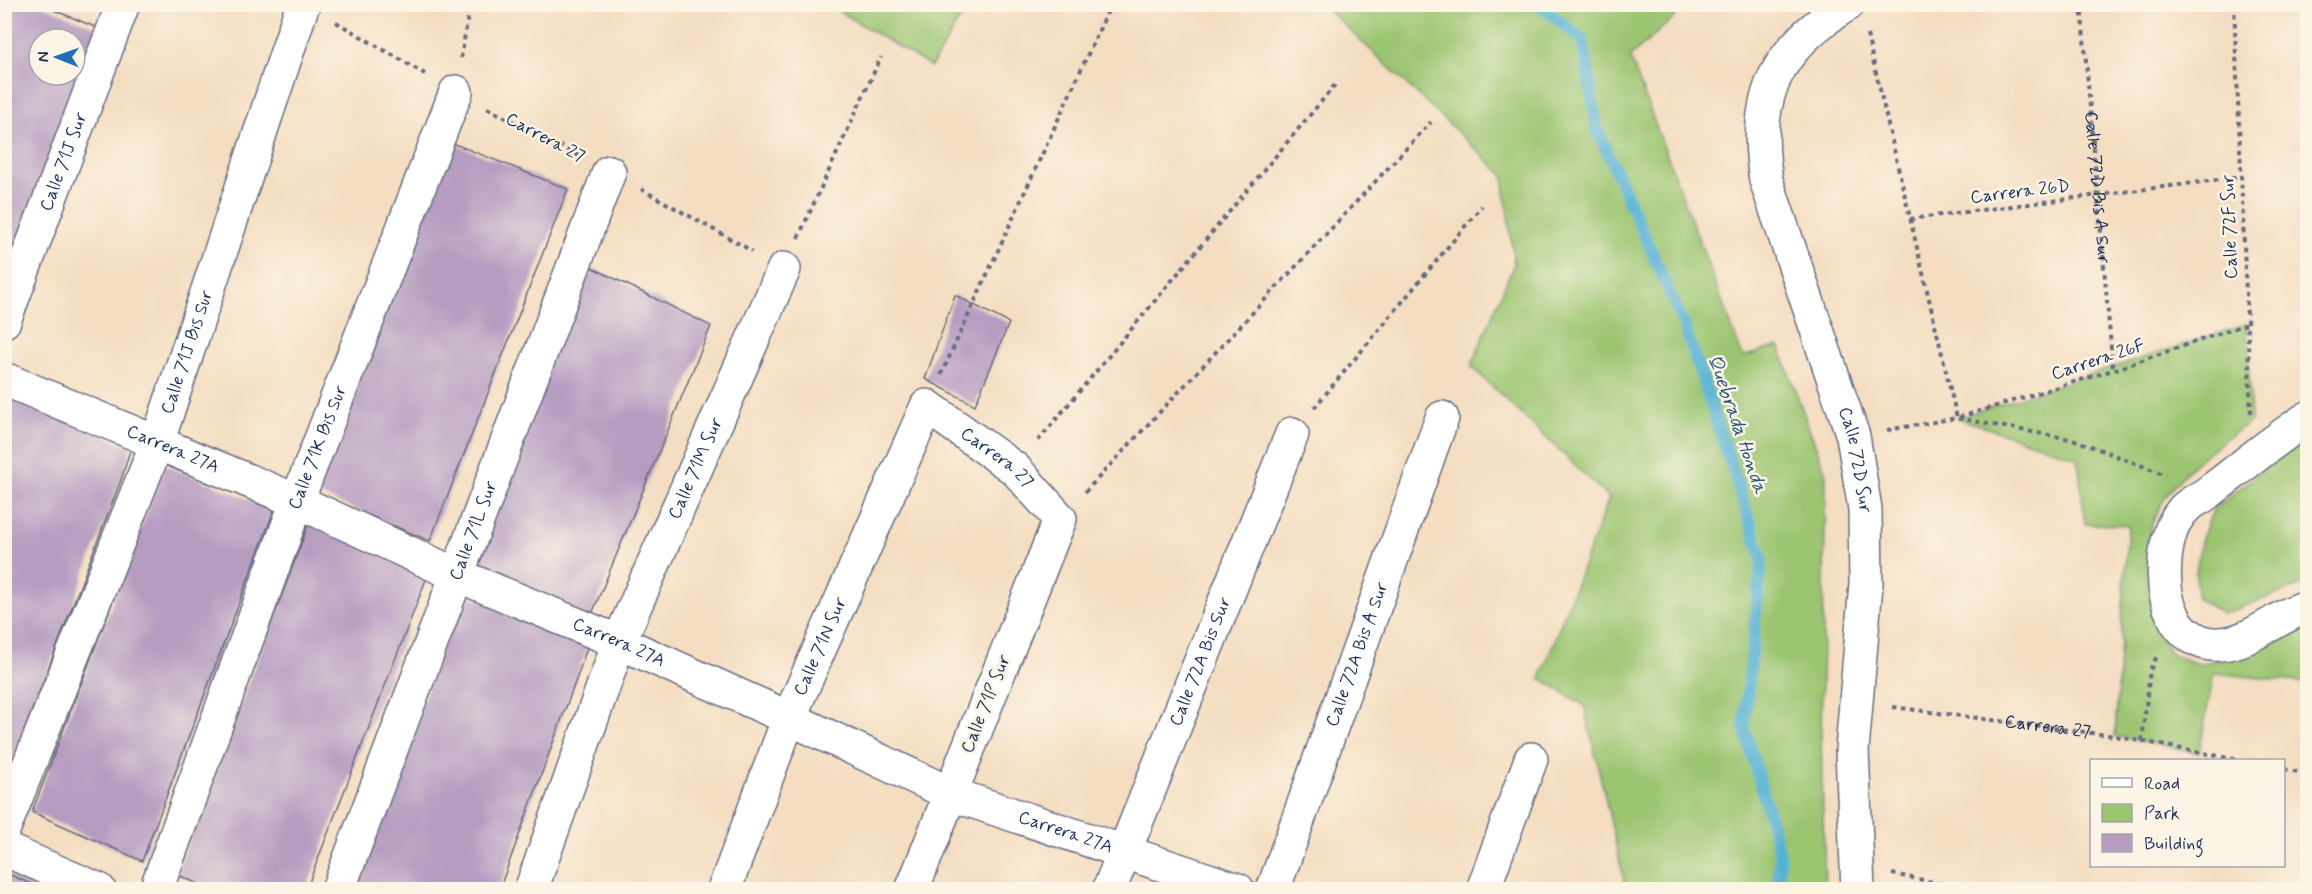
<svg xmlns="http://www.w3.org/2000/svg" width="2312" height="894" font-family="Mynerve,sans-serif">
  <rect width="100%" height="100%" fill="#fcf5e5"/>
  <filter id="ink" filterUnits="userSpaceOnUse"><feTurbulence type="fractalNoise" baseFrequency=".0167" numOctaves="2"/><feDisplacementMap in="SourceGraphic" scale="12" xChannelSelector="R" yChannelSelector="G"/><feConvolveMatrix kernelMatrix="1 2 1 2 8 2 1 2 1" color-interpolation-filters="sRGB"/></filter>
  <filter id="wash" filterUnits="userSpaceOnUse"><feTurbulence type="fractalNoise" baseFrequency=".008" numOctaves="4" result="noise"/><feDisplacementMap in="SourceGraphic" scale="24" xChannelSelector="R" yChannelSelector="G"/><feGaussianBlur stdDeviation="1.35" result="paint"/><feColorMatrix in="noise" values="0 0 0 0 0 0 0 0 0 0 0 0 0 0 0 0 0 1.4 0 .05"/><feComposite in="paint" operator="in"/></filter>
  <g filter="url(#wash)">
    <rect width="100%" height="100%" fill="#f4ddc1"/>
    <g fill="#9bc571" stroke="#5b7a68" stroke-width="1.5">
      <path d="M1665,4l11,12 -46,41 113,300 36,-11 47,128 -5,262 4,153h-199l-42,-184 -44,-27 69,-180 -138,-132 43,-102 -11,-89 -180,-170z"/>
      <path d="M829,5h139l-37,62z"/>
      <path d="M2247,324l4,97c-40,27 -84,58 -100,106 -4,11 -1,29 -2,41 -1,42 2,51 23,87l27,9 34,-8 74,-36v63l-93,-10 -15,80 -84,-17 13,-211 -43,-1 -7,-66 -121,-40z"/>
      <path d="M2307,441v142l-84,31 -26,-16 -1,-26 5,-30 12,-32 57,-46z"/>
    </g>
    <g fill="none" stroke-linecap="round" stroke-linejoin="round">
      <path stroke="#57b2d5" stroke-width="12" d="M1538,4l45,36 14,89 87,196 78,233 -18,168 36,128 -2,36"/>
    </g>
    <g id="blocks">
      <g fill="#b69cc1" fill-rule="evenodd">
        <path d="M4,4h35l66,27 -101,259zM39,39h36v36h-36z"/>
        <path d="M447,141l121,48 -138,352 -121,-51z"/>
        <path d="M589,266l122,60 -122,295 -123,-55z"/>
        <path d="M955,295l54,28 -34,82 -50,-26z"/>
        <path d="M6,394l125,53 -10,33 -117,303z"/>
        <path d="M165,465l109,45 -132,351 -110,-49z"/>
        <path d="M309,523l118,54 -121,313h-94l-36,-16z"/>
        <path d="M462,592l126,53 -11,32 -78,213h-144z"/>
        <path d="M4,872l29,13 11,5h-40z"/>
      </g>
    </g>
  </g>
  <g filter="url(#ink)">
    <use href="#blocks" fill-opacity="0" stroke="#676c81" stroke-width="1.5"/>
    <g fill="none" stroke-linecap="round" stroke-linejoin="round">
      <defs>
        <g id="street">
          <path id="s3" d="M4,321l119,-317"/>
          <path id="s4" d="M4,379l293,122 160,74 162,67 170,76 162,76 287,96"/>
          <path d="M2308,418c-36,23 -66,49 -99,74 -8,6 -20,11 -26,18 -21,24 -24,78 -10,105 8,18 27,31 47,29 33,-2 57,-29 88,-37"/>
          <path id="s5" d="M4,828l153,-385 146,-439"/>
          <path id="s6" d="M156,890l141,-389 159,-409"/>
          <path id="s7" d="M338,890l271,-718"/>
          <path id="s8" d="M531,890l88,-248 165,-373"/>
          <path id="s9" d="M724,890l65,-172 138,-312 88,63 45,50 -148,371"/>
          <path id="s10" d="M1109,890l183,-456"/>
          <path id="s11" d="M1273,890l169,-472"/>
          <path d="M1483,890l48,-131"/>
        </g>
        <g id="secondary">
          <path id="s12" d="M1848,4c-72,44 -96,93 -82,176l87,256 12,73 1,75 -14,166 6,140"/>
          <path d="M4,849l95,41"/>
        </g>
      </defs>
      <use href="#street" stroke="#676c81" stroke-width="36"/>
      <use href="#secondary" stroke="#676c81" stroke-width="36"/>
      <g stroke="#676c81" stroke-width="4" stroke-dasharray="4.5 4.5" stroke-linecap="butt">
        <path id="s1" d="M2081,4l32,366"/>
        <path d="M2234,4l17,410"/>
        <path d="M336,22l89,52"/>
        <path d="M1867,35l90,383 156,-48 134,-46"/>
        <path d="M461,58l9,-54"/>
        <path d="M487,108l92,48"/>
        <path d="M641,189l111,62"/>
        <path d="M1910,219l331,-42"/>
        <path d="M798,238l83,-181"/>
        <path d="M941,375l170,-371"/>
        <path d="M1314,408l168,-202"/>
        <path d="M1887,430l70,-12 118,22 91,35"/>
        <path d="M1038,441l297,-356"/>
        <path d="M1085,492l346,-370"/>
        <path id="s2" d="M1893,707l222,29 124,24"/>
        <path d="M2142,741l8,-71 8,-16"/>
        <path d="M2284,769l24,5"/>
        <path d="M1892,874l82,16"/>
      </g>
      <use href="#street" stroke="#fff" stroke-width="33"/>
      <use href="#secondary" stroke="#fff" stroke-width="33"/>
    </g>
  </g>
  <g text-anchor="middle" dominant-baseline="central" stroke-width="5" stroke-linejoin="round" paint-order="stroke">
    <g font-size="18" fill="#1b2f5e" stroke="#fcf5e5">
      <text transform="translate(545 138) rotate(28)">Carrera 27</text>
      <text stroke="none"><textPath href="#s3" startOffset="170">Calle 71J Sur</textPath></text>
      <text stroke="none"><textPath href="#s1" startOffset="184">Calle 72D Bis A Sur</textPath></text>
      <text transform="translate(2020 192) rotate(-7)">Carrera 26D</text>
      <text transform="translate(2230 227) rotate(-92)">Calle 72F Sur</text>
      <text stroke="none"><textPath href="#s5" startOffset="510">Calle 71J Bis Sur</textPath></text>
      <text transform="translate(2098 360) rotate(-18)">Carrera 26F</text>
      <text stroke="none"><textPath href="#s6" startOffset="471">Calle 71K Bis Sur</textPath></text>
      <text stroke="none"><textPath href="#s4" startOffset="183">Carrera 27A</textPath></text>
      <text stroke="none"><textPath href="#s9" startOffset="612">Carrera 27</textPath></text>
      <text stroke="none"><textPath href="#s12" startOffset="504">Calle 72D Sur</textPath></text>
      <text stroke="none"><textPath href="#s8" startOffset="453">Calle 71M Sur</textPath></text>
      <text stroke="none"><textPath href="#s7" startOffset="384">Calle 71L Sur</textPath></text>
      <text stroke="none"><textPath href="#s4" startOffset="669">Carrera 27A</textPath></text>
      <text stroke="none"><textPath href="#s9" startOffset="262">Calle 71N Sur</textPath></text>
      <text stroke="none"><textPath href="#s11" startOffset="250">Calle 72A Bis A Sur</textPath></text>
      <text stroke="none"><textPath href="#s10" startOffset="246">Calle 72A Bis Sur</textPath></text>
      <text transform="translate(986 704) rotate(-68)">Calle 71P Sur</text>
      <text stroke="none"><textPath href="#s2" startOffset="156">Carrera 27</textPath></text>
      <text stroke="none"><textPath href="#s4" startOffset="1155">Carrera 27A</textPath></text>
    </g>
    <g font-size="20" font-style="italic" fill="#2d5682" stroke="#fcf5e5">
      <text transform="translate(1737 424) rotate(71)">Quebrada Honda</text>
    </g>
  </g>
  <rect width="2312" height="894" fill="none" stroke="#fcf5e5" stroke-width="24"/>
  <rect x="2090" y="759" width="195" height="108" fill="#fcf5e5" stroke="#a2a6af" stroke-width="1.5"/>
  <rect x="2102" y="778" width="30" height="9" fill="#ffffff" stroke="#a2a6af" stroke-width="1.5"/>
  <text x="2144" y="789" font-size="18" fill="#1b2f5e">Road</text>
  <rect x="2102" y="804" width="30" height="18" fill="#9bc571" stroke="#a2a6af" stroke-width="1.5"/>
  <text x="2144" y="819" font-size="18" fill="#1b2f5e">Park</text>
  <rect x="2102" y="834" width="30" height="18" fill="#b69cc1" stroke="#a2a6af" stroke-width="1.5"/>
  <text x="2144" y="849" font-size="18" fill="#1b2f5e">Building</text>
  <g transform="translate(57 57) rotate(271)"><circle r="28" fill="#fcf5e5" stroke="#a2a6af" stroke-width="1.5"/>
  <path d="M0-4.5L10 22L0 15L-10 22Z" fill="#1f6fb2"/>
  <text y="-9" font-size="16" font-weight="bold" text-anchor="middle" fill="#1b2f5e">N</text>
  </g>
</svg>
